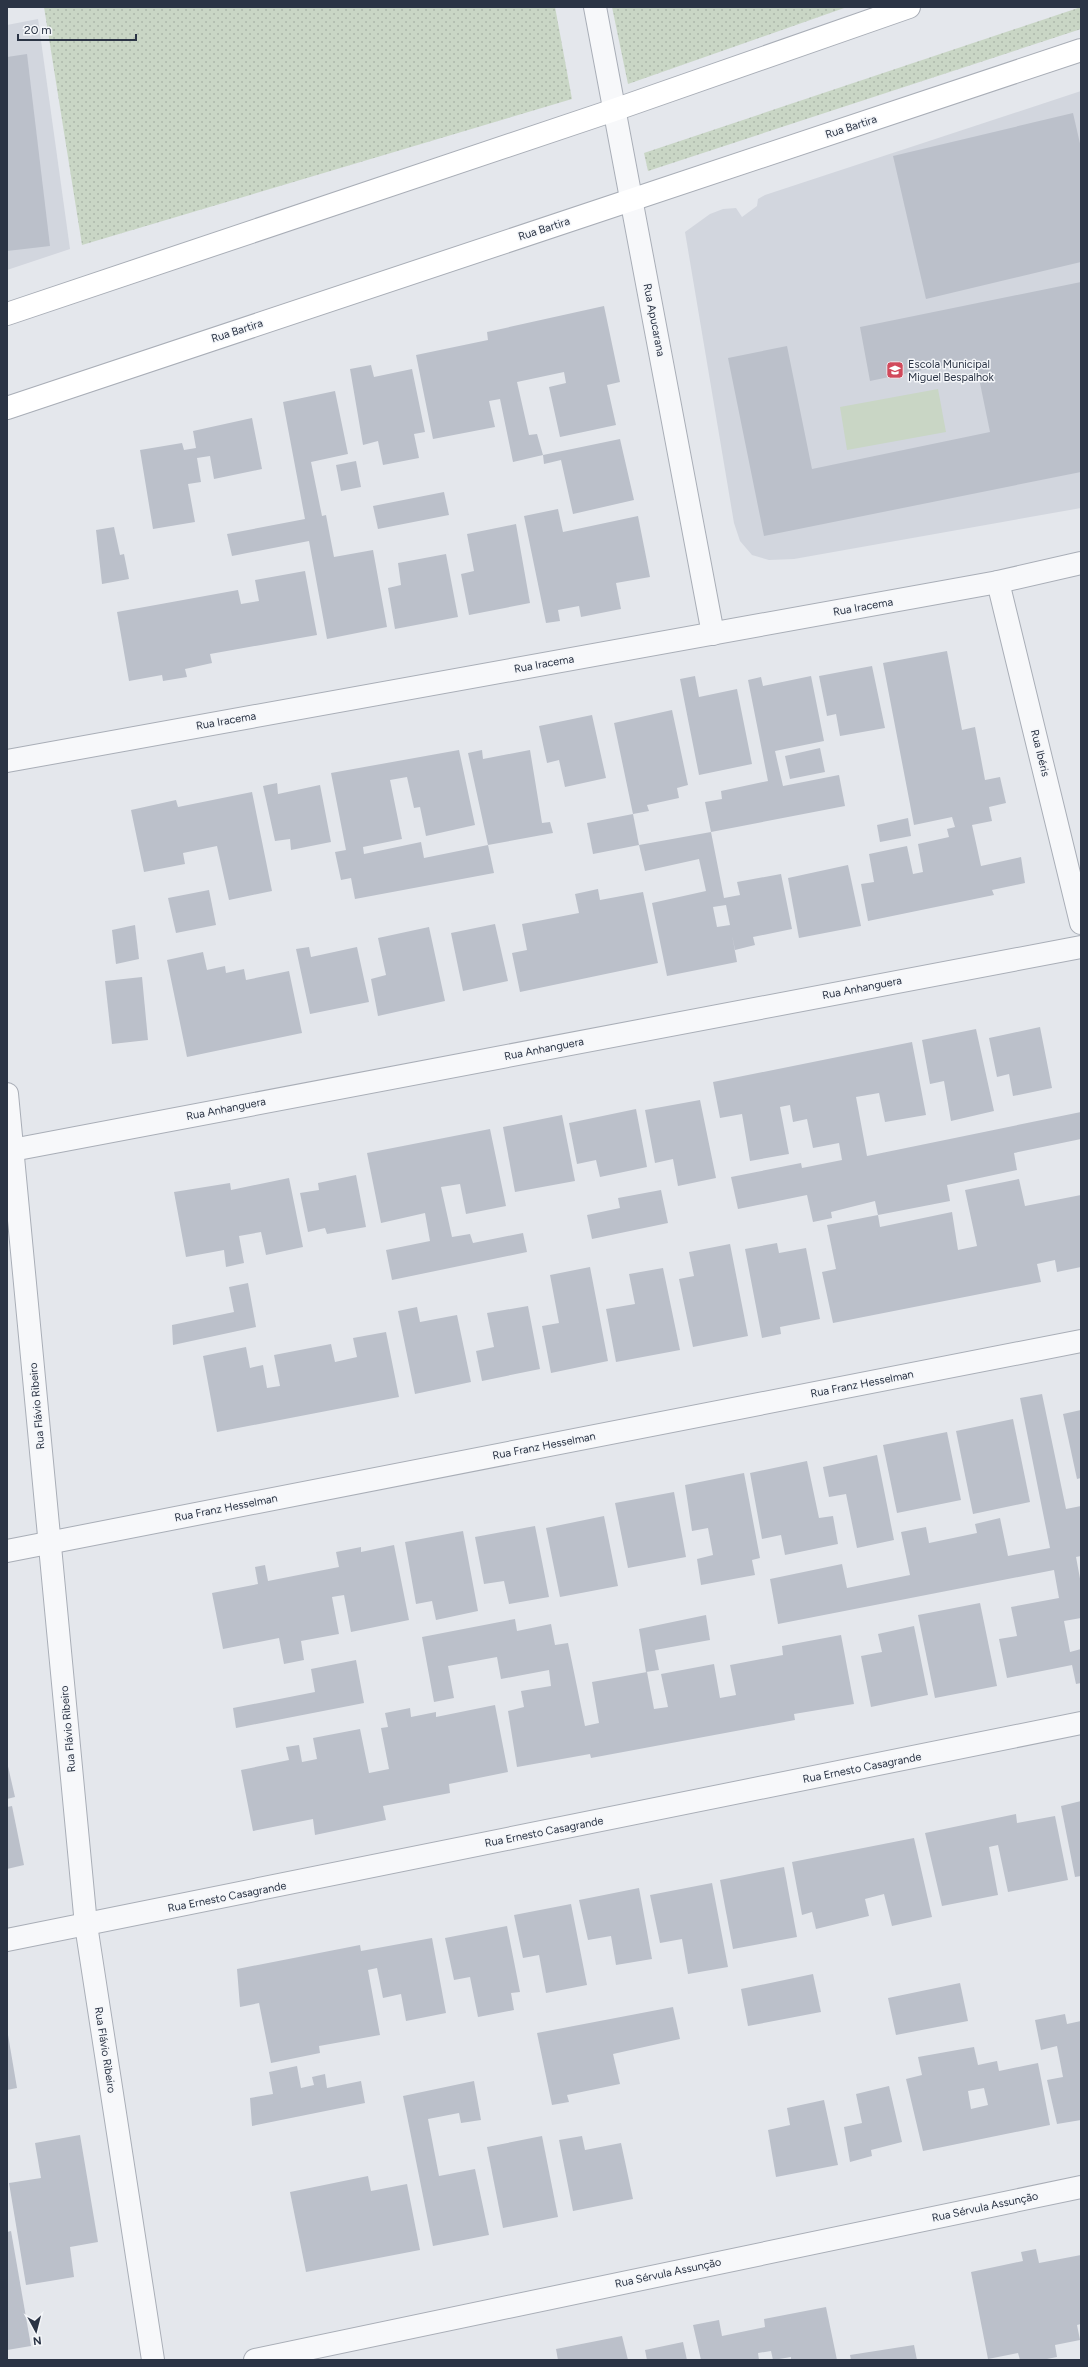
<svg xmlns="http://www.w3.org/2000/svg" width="1088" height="2367" font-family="Figtree,sans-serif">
  <defs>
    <pattern id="park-dots" width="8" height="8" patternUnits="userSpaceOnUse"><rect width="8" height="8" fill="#c9d6c5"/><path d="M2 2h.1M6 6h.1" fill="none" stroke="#adb8ab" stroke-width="1.8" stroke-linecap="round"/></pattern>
  </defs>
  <rect width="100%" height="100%" fill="#e4e7ec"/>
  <g fill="#d2d6de">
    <path d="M38,19l32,230 -63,21v-245z"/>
    <path d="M1081,91v417l-287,51 -25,1 -17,-5 -12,-14 -6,-18 -49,-291 25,-18 13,-5 13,-1 6,9 15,-11 1,-7 7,-4z"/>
  </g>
  <path fill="#c9d6c5" d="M938,389l8,43 -99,18 -7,-43z"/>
  <g fill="url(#park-dots)">
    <path d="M44,7h511l17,92 -490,146z"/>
    <path d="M612,7h235l-219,77z"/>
    <path d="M1081,7v22l-433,142 -4,-18z"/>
  </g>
  <g fill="#bbc0ca" fill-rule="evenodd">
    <path d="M27,54l23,192 -43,5v-194z"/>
    <path d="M1073,113l8,35v114l-155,37 -33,-143z"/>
    <path d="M1081,282v190l-317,64 -36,-178 59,-12 25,123 178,-37 -15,-73 -105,22 -10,-54z"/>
    <path d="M604,306l16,76 -13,3 9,40 -56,12 -11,-50 17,-4 -2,-11 -47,10 12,53 8,-1 6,21 -30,7 -13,-63 -11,2 6,26 -62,12 -17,-84 72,-15 -1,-8z"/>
    <path d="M371,365l3,12 38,-8 13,63 -11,2 5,24 -36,7 -5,-24 -15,4 -13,-76z"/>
    <path d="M335,391l13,63 -37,8 11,54 4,-1 8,42 39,-7 14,77 -60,12 -18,-98 -77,15 -5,-22 78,-15 -22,-117z"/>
    <path d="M252,418l10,51 -48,10 -4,-23 -13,2 4,24 -13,2 7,38 -42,7 -13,-79 42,-7 2,7 12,-2 -3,-17z"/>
    <path d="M620,439l14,61 -61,14 -12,-54 -17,4 -1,-9z"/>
    <path d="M356,461l5,26 -20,4 -5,-26z"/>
    <path d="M444,492l5,23 -71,14 -5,-23z"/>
    <path d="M558,509l5,23 75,-16 12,61 -34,6 5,26 -40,8 -2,-11 -21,4 2,11 -14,2 -22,-107z"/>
    <path d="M516,524l14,79 -61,12 -8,-41 13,-3 -7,-37z"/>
    <path d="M114,527l6,28 4,-1 5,25 -27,5 -6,-54z"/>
    <path d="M446,554l12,63 -63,12 -7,-41 13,-3 -3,-22z"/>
    <path d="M305,571l12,64 -107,19 2,9 -27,6 2,8 -24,4 -1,-6 -33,6 -12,-69 121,-22 3,14 18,-3 -4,-21z"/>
    <path d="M947,651l15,79 13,-3 10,53 15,-3 6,26 -17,4 3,14 -20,4 9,41 40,-9 4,26 -33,7 2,5 -126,26 -7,-37 13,-2 -5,-28 38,-8 6,28 10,-2 -5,-28 31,-7 -2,-8 8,-2 -3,-10 -38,8 -31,-162z"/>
    <path d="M872,666l13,62 -45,8 -4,-22 -9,2 -8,-40z"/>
    <path d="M695,676l4,21 38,-8 15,75 -53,11 -19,-96z"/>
    <path d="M811,676l13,65 -49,10 8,35 56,-11 6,31 -134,26 -6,-30 17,-3 -1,-8 47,-10 -20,-101 13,-3 2,9z"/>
    <path d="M672,710l16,75 -11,3 2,10 -32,7 2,6 -16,3 -19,-91z"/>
    <path d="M592,715l14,63 -41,9 -6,-27 -12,3 -8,-37z"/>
    <path d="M820,748l5,24 -35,7 -5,-23z"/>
    <path d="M459,750l16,75 -49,11 -6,-29 -6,1 -7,-31 -17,3 12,59 -39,8 1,7 57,-12 3,16 64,-13 -20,-92 14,-3 1,9 47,-9 12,73 8,-1 3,11 -65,12 6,28 -139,26 -4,-21 -10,2 -6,-28 11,-2 -15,-77z"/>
    <path d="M277,783l1,11 42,-9 11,57 -40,8 -1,-11 -15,2 -12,-55z"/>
    <path d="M252,792l20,99 -43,9 -12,-54 -34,7 2,11 -41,8 -13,-62 45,-10 2,7z"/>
    <path d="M633,814l6,31 -46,9 -6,-31z"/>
    <path d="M908,818l3,18 -31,6 -3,-17z"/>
    <path d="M711,832l13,66 16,-3 -3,-13 44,-8 11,55 -39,8 2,8 -20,5 -3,-15 5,27 -70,14 -15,-73 54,-12 -7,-32 -54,12 -6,-26zM726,905l4,20 -13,2 -4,-20z"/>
    <path d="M848,865l13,61 -62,12 -11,-60z"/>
    <path d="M598,889l2,11 43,-8 15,71 -138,29 -8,-39 15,-3 -5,-26 57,-11 -4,-19z"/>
    <path d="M209,890l7,35 -40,8 -8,-35z"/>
    <path d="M495,924l13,57 -45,10 -12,-58z"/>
    <path d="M135,925l4,34 -23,5 -4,-34z"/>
    <path d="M429,927l16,74 -67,15 -7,-37 15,-4 -8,-37z"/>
    <path d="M309,947l2,10 46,-10 12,55 -59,12 -14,-65z"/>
    <path d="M203,952l4,18 18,-4 1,7 18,-4 2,11 43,-9 13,62 -115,24 -20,-97z"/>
    <path d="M142,977l6,63 -36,4 -7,-63z"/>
    <path d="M1040,1027l12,61 -39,8 -4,-22 -12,3 -8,-39z"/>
    <path d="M976,1029l18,82 -43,10 -7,-40 -14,3 -8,-44z"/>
    <path d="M912,1042l14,73 -41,7 -6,-29 -23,4 11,59 214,-44v27l-67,14 3,17 -70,15 3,16 -72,14 -3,-14 -44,11 1,6 -19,4 -6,-27 -69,14 -7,-32 70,-14 1,5 40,-8 -3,-17 -26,5 -6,-29 -14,3 -3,-17 -10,2 9,47 -39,7 -8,-47 -22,4 -7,-36z"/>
    <path d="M700,1100l16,78 -38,8 -5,-27 -18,4 -10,-53z"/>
    <path d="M636,1109l11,58 -47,10 -4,-17 -19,4 -8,-41z"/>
    <path d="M562,1115l13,66 -60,11 -12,-65z"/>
    <path d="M490,1129l16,77 -40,8 -6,-30 -19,3 11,50 18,-3 3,9 50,-10 4,19 -135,28 -6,-30 44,-9 -5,-28 -44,10 -14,-70z"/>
    <path d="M356,1175l10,52 -39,7 -2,-6 -17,4 -8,-39 19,-3 -1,-7z"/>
    <path d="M289,1178l14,69 -37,8 -5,-23 -22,4 5,27 -18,4 -2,-17 -38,7 -12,-65 56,-9 1,7z"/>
    <path d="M1019,1179l6,27 56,-11v72l-24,5 -2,-12 -18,4 4,18 -208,41 -11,-51 14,-3 -9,-44 51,-10 2,12 72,-15 6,38 19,-4 -12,-56z"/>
    <path d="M661,1190l7,33 -76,16 -5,-24 33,-7 -2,-10z"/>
    <path d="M777,1243l2,10 27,-5 14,71 -40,8 1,7 -19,4 -17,-89z"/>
    <path d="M730,1244l18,92 -55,11 -14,-68 15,-3 -5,-24z"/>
    <path d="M590,1267l18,94 -57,12 -9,-47 17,-3 -9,-48z"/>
    <path d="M663,1268l17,82 -64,12 -10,-53 29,-5 -6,-30z"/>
    <path d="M248,1283l8,44 -83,18 -1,-20 62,-13 -5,-25z"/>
    <path d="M528,1306l12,63 -58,12 -6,-30 18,-4 -7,-34z"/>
    <path d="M417,1307l3,15 37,-7 14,67 -56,12 -17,-83z"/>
    <path d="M386,1332l13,65 -182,35 -14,-76 43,-9 4,21 13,-3 4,23 13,-2 -6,-31 57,-11 4,18 22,-5 -4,-19z"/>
    <path d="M1042,1394l24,115 15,-3v50l-5,1 5,27v34l-17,3 6,31 11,-3v34l-5,1 -4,-19 -65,13 -8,-39 18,-3 -6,-29 48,-9 -5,-28 -276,54 -8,-45 72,-15 5,24 63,-13 -9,-43 25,-5 3,16 48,-10 -2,-9 25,-6 8,38 42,-8 -30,-150z"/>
    <path d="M1081,1410v68l-4,1 -14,-65z"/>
    <path d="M1013,1419l17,83 -57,12 -17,-83z"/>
    <path d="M947,1432l14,68 -64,13 -14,-68z"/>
    <path d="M877,1455l17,85 -37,8 -11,-54 -17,3 -6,-30z"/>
    <path d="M807,1461l12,57 14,-2 5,28 -53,11 -4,-20 -19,4 -12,-66z"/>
    <path d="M744,1473l16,85 -8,2 3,15 -54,10 -4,-26 16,-4 -5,-27 -16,3 -7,-46z"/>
    <path d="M674,1492l12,65 -58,11 -13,-65z"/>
    <path d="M604,1516l14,70 -58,11 -14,-69z"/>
    <path d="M535,1526l14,71 -40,7 -5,-23 -20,3 -9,-47z"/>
    <path d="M463,1531l15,80 -42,9 -4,-19 -16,3 -11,-62z"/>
    <path d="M394,1545l15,75 -58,12 -7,-37 -12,2 7,37 -38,7 3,19 -20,4 -5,-26 -56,11 -11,-56 46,-9 -3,-17 10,-2 3,16 71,-14 -3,-15 25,-5v5z"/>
    <path d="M980,1603l17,83 -62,12 -17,-83z"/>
    <path d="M706,1615l4,25 -55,10 4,20 -13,2 -7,-43z"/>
    <path d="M515,1619l2,12 34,-7 4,21 13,-2 17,83 14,-3 -7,-41 55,-10 7,37 14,-2 -7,-33 53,-10 6,34 16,-3 -6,-30 53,-10 -1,-9 59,-11 13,69 -60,10 1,6 -204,38 -1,-4 -73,13 -9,-56 16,-4 -3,-16 30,-5 -2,-16 -48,9 -4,-22 -49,9 6,32 -20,4 -12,-65z"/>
    <path d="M914,1626l14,69 -57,12 -10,-51 21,-4 -4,-18z"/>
    <path d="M356,1660l8,43 -128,25 -3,-20 82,-16 -4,-23z"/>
    <path d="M495,1705l13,67 -59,12 1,9 -67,13 3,14 -71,15 -2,-16 -60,12 -12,-61 48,-10 -3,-13 13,-2 3,17 15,-3 -4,-21 47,-9 9,44 20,-4 -8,-41 7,-1 -3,-14 25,-5 1,9 25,-5v5z"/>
    <path d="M7,1762l8,35 -8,2z"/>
    <path d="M1081,1801v75l-6,1 -14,-71z"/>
    <path d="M12,1806l12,59 -17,4v-62z"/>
    <path d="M1016,1814l1,9 38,-7 13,64 -60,12 -10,-47 -9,2 9,48 -56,11 -17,-73z"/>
    <path d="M914,1838l18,79 -40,9 -8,-32 -19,5 4,17 -53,13 -4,-17 -10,3 -10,-53z"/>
    <path d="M784,1867l13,70 -64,12 -13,-69z"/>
    <path d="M712,1883l16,84 -40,7 -6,-35 -22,4 -10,-48z"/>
    <path d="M639,1888l13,71 -36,6 -5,-29 -23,4 -9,-40z"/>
    <path d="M571,1904l16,81 -41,8 -7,-38 -16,3 -9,-43z"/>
    <path d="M507,1926l13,66 -9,1 3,17 -36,7 -8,-40 -16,3 -9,-42z"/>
    <path d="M432,1938l14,75 -40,8 -5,-27 -18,4 -6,-30 -9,2 12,65 -61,11 1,7 -49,10 -12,-60 -19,4 -3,-38 123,-24 1,6z"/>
    <path d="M813,1974l8,38 -73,14 -7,-37z"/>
    <path d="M960,1983l8,38 -72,14 -8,-37z"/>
    <path d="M673,2007l7,32 -67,15 7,30 -53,11 2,7 -17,3 -15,-72z"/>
    <path d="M1065,2014l2,10 14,-3v99l-24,4 -10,-44 16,-3 -6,-31 -16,4 -6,-30z"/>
    <path d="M7,2029l10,59 -10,2z"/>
    <path d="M974,2047l4,18 19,-4 2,10 39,-8 12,62 -127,26 -17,-72 16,-4 -4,-18zM984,2088l4,17 -17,4 -3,-18z"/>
    <path d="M297,2066l4,22 13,-3 -2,-8 13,-3 2,14 34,-7 4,22 -113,23 -2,-28 23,-4 -4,-22z"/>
    <path d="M474,2081l7,39 -20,3 -2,-10 -31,6 11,57 36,-7 14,66 -56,11 -30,-150z"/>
    <path d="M889,2086l13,56 -31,8 1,6 -22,6 -6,-35 18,-4 -6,-29z"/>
    <path d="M824,2100l14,65 -62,12 -8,-47 22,-5 -3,-17z"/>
    <path d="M80,2135l18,107 -28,5 4,30 -48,8 -17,-102 32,-5 -6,-35z"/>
    <path d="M542,2136l16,81 -55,11 -16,-81z"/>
    <path d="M582,2136l3,14 36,-7 12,56 -60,12 -14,-71z"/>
    <path d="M368,2176l3,15 36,-7 13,66 -114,22 -16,-80z"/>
    <path d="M11,2231l20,115 -24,4v-118z"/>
    <path d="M1036,2249l3,14 42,-8v69l-4,1 3,15 -25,5 2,12 -15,3h-22l-2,-7 -30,6 -17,-87 52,-11 -2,-9z"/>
    <path d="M826,2307l11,53h-46v-3l-18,3 -2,-9 -13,2 1,7h-58l-8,-35 26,-5 3,16 43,-9 -1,-8z"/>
    <path d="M622,2336l6,24h-70l-2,-11z"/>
    <path d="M683,2342l4,18h-40l-2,-10z"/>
    <path d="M914,2345l3,15h-66l-1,-5z"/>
  </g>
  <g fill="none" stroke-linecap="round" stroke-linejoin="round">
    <defs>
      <g id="street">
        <path d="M595,7l118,627"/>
        <path d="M998,582l83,341"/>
        <path d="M7,761l991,-179 83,-19"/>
        <path d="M7,1094l79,831 67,435"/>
        <path d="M7,1151l1074,-204"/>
        <path d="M7,1551l1074,-210"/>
        <path d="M7,1940l1074,-217"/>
        <path d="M255,2360l826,-173"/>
      </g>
      <g id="secondary">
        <path d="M7,314l607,-204 295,-103"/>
        <path d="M7,408l1074,-358"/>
      </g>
    </defs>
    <use href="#street" stroke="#a9aeb7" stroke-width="24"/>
    <use href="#secondary" stroke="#a9aeb7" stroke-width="24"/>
    <use href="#street" stroke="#f7f8fa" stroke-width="22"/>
    <use href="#secondary" stroke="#fff" stroke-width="22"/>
  </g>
  <defs>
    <symbol id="school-square" viewBox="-11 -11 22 22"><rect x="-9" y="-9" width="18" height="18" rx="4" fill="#d1495b" stroke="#f4f6f9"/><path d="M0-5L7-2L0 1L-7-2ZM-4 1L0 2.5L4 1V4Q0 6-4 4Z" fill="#fff"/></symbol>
  </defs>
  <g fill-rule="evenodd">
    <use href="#school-square" x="885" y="360" width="20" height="20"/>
  </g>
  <g text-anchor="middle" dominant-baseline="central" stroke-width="3" stroke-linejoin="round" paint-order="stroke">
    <g font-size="11" fill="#2b3445" stroke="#f4f6f9">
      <text transform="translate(851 127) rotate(-18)">Rua Bartira</text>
      <text transform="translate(544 229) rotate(-18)">Rua Bartira</text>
      <text transform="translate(654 320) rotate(79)">Rua Apucarana</text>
      <text transform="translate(237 331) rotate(-18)">Rua Bartira</text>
      <text transform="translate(863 607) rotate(-10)">Rua Iracema</text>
      <text transform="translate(544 664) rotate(-10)">Rua Iracema</text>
      <text transform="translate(226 721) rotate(-10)">Rua Iracema</text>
      <text transform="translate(1040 753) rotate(76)">Rua Ibéris</text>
      <text transform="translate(862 988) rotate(-11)">Rua Anhanguera</text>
      <text transform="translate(544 1049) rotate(-11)">Rua Anhanguera</text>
      <text transform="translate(226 1109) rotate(-11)">Rua Anhanguera</text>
      <text transform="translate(862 1384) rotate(-11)">Rua Franz Hesselman</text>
      <text transform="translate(37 1406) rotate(-95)">Rua Flávio Ribeiro</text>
      <text transform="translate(544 1446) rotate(-11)">Rua Franz Hesselman</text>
      <text transform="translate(226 1508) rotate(-11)">Rua Franz Hesselman</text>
      <text transform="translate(68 1729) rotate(-95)">Rua Flávio Ribeiro</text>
      <text transform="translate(862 1768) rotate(-11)">Rua Ernesto Casagrande</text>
      <text transform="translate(544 1832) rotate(-11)">Rua Ernesto Casagrande</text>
      <text transform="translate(227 1897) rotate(-11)">Rua Ernesto Casagrande</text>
      <text transform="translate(105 2050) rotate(81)">Rua Flávio Ribeiro</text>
      <text transform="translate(985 2207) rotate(-12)">Rua Sérvula Assunção</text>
      <text transform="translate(668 2273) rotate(-12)">Rua Sérvula Assunção</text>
    </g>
    <g font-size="11" fill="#2b3445" stroke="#f4f6f9" text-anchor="start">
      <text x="908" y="364">Escola Municipal<tspan x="908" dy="13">Miguel Bespalhok</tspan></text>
    </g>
  </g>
  <rect width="1088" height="2367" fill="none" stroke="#2b3445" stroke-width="16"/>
  <g transform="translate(36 2331) rotate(173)" stroke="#f4f6f9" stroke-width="3" paint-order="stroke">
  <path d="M0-3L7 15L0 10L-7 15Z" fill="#2b3445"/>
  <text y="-6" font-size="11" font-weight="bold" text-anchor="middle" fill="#2b3445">N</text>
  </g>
  <path d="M18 34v6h118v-6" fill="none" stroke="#2b3445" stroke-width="2"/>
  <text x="24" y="34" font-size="12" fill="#2b3445" stroke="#f4f6f9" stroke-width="3" paint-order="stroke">20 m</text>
</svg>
